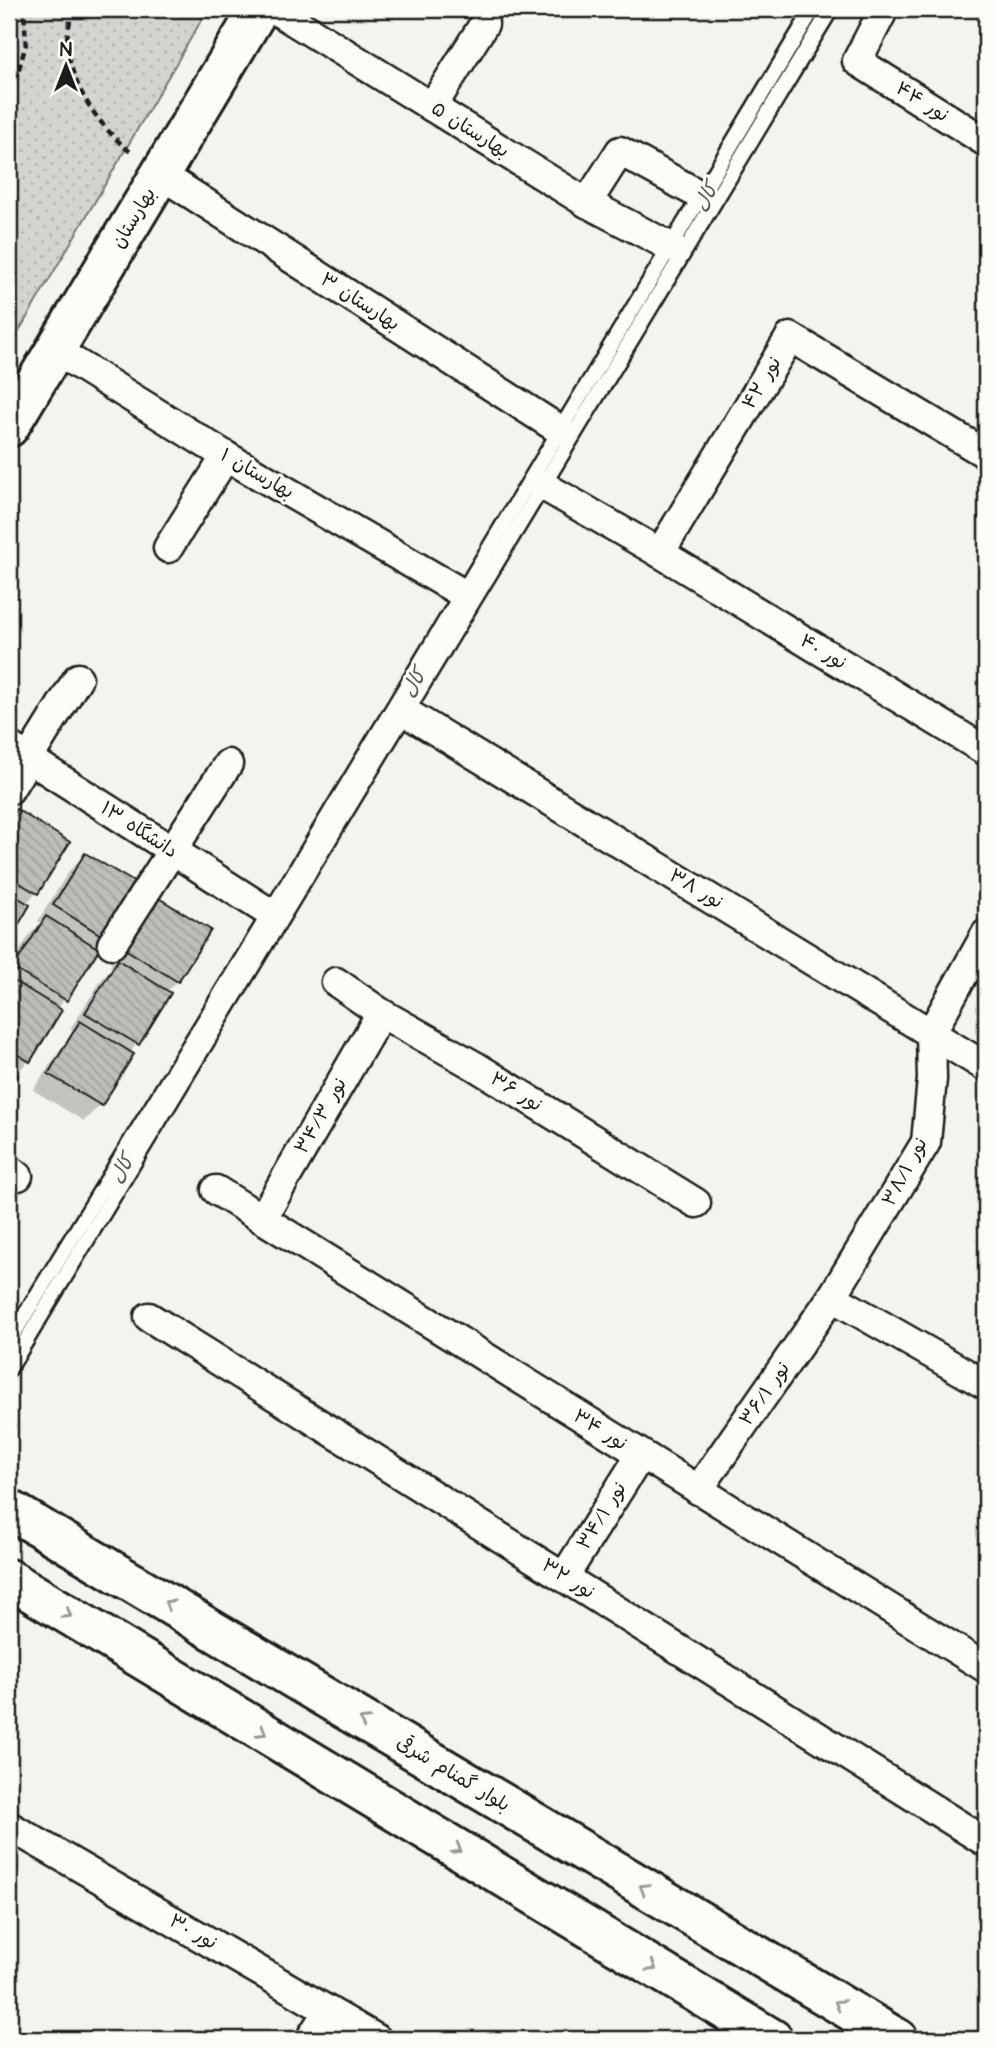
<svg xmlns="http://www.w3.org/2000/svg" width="995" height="2048" font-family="'Architects Daughter','Playpen Sans Arabic',sans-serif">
  <defs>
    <pattern id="park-dots" width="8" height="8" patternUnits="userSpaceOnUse" patternTransform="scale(1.75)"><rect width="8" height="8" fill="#d4d3cf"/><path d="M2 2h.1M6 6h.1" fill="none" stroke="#b5b5b1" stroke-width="1.8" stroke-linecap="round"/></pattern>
    <pattern id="building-back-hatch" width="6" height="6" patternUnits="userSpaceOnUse" patternTransform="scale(1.75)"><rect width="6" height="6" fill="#bebdba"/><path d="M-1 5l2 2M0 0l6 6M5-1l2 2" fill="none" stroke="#a3a29f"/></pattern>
  </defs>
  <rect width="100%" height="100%" fill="#f4f3ee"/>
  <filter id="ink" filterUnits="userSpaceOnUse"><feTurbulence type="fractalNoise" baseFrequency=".0143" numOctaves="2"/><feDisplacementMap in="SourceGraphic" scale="14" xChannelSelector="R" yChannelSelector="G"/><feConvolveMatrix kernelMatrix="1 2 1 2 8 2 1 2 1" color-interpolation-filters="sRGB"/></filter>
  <g filter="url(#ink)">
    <path fill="url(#park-dots)" stroke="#787876" stroke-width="2" d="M9,9h199l-199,339z"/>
    <g fill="#0003">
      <path d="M16,811l51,32 -31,50 -11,11 3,2 -19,31v-118z"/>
      <path d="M85,855l20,81 -11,11 -66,114 -13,14 -6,12v-119l21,-34 11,-11 -3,-2 31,-50z"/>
      <path d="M141,915l36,66 -11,11 -66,113 -16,16 -51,-31 40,-59 -3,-2 32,-50 11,-11 -3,-2z"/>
    </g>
    <g fill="url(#building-back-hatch)" stroke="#1c1c1c" stroke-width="2">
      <path d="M16,809l54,33 -32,52 -29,-17v-56z"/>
      <path d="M85,853l54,32 -33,53 -53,-33z"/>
      <path d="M9,892l21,13 -21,36z"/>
      <path d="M157,897l54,33 -33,52 -53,-33z"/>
      <path d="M46,916l53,33 -32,52 -54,-33z"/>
      <path d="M118,960l53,33 -32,52 -54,-32z"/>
      <path d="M9,978l53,32 -32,52 -21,-13z"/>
      <path d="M80,1021l54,33 -32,52 -54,-32z"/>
      <path d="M9,1069l9,6 -9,15z"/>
    </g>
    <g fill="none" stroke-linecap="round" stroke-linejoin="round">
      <defs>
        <g id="lane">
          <path d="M9,1341l261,-428 543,-904"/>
          <path d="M9,1369l822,-1360"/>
        </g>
        <g id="street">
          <path d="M274,9l313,194 84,44"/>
          <path d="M884,9l-27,52 129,81"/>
          <path d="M432,107l52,-83"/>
          <path d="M160,174l400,256"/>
          <path d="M587,203l33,-52 80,44"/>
          <path d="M55,350l171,106 236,137"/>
          <path d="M542,485l118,68 326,198"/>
          <path d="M168,548l58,-92"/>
          <path d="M660,553l130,-216 196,117"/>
          <path d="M405,712l581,355"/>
          <path d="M9,746l261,167"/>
          <path d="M9,790l69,-112"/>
          <path d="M112,944l116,-180"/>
          <path d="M336,982l45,31 94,53 221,137"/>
          <path d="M931,1033l55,-99"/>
          <path d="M9,1170l9,6"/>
          <path d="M216,1190l770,478"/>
          <path d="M262,1219l119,-206"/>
          <path d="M832,1297l154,88"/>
          <path d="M149,1317l837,525"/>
          <path d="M698,1490l134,-193 94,-155 6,-63 -1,-46"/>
          <path d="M564,1577l76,-121"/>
          <path d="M9,1826l368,213"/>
          <path d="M310,2039l18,-28"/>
        </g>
        <g id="secondary">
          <path d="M9,427l250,-418"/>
          <path d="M9,1509l889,530"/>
          <path d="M9,1579l764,460"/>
        </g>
      </defs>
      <use href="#lane" stroke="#1c1c1c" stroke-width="19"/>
      <use href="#street" stroke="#1c1c1c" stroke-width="33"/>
      <use href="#secondary" stroke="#1c1c1c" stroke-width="44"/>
      <g stroke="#1c1c1c" stroke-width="4.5" stroke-dasharray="7 5" stroke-linecap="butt">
        <path d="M72,9c-1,10 -5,22 -5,33 2,43 33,86 66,112"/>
        <path d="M9,14l19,-5"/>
        <path d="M9,104l17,-60 -2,-35"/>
      </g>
      <use href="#lane" stroke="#fdfcf7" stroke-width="14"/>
      <use href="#street" stroke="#fdfcf7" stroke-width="28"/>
      <use href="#secondary" stroke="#fdfcf7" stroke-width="38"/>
    </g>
    <defs><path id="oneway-chevron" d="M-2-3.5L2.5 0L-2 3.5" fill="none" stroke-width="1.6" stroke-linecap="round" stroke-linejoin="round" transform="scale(1.75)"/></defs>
    <g stroke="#989794">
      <use href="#oneway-chevron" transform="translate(169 1604) rotate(-149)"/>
      <use href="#oneway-chevron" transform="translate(67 1614) rotate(31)"/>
      <use href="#oneway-chevron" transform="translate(364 1721) rotate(-149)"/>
      <use href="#oneway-chevron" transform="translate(262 1732) rotate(31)"/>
      <use href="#oneway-chevron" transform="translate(457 1849) rotate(31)"/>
      <use href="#oneway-chevron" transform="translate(644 1888) rotate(-149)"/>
      <use href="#oneway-chevron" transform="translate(652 1967) rotate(31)"/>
      <use href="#oneway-chevron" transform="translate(839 2004) rotate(-149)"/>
    </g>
  </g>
  <g text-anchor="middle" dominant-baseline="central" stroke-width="6" stroke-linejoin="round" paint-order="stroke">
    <g font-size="19" fill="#1c1c1c" stroke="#fdfcf7">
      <text transform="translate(922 102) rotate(32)">نور ۴۴</text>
      <text transform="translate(470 130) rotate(32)">بهارستان ۵</text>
      <text transform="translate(134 218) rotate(-59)">بهارستان</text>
      <text transform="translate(360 302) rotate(33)">بهارستان ۳</text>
      <text transform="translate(762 383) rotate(-59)">نور ۴۲</text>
      <text transform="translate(257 474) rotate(30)">بهارستان ۱</text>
      <text transform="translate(823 652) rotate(31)">نور ۴۰</text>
      <text transform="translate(139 830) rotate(33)">دانشگاه ۱۳</text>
      <text transform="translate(696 889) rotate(31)">نور ۳۸</text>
      <text transform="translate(516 1092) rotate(32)">نور ۳۶</text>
      <text transform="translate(321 1116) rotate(-60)">نور ۳۴/۳</text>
      <text transform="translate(905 1172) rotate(-62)">نور ۳۸/۱</text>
      <text transform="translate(765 1394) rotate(-55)">نور ۳۶/۱</text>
      <text transform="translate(600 1430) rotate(32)">نور ۳۴</text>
      <text transform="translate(602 1516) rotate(-58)">نور ۳۴/۱</text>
      <text transform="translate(568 1579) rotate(32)">نور ۳۲</text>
      <text transform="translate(453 1774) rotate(31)">بلوار گمنام شرقی</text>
      <text transform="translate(193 1932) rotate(30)">نور ۳۰</text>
    </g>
    <g font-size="21" font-style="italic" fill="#5c5c5a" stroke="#fdfcf7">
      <text transform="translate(706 197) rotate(-59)">کال</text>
      <text transform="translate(414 683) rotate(-59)">کال</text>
      <text transform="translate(122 1169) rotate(-59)">کال</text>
    </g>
  </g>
  <rect width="995" height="2048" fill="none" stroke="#fdfcf7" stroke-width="35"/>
  <rect x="18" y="18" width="960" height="2013" fill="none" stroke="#1c1c1c" stroke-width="2.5" filter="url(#ink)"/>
  <g transform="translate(66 66)" stroke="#fdfcf7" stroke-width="5" paint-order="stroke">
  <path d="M0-5L12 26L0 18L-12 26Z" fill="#1c1c1c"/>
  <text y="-10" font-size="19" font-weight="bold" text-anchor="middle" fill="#1c1c1c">N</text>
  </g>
</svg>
